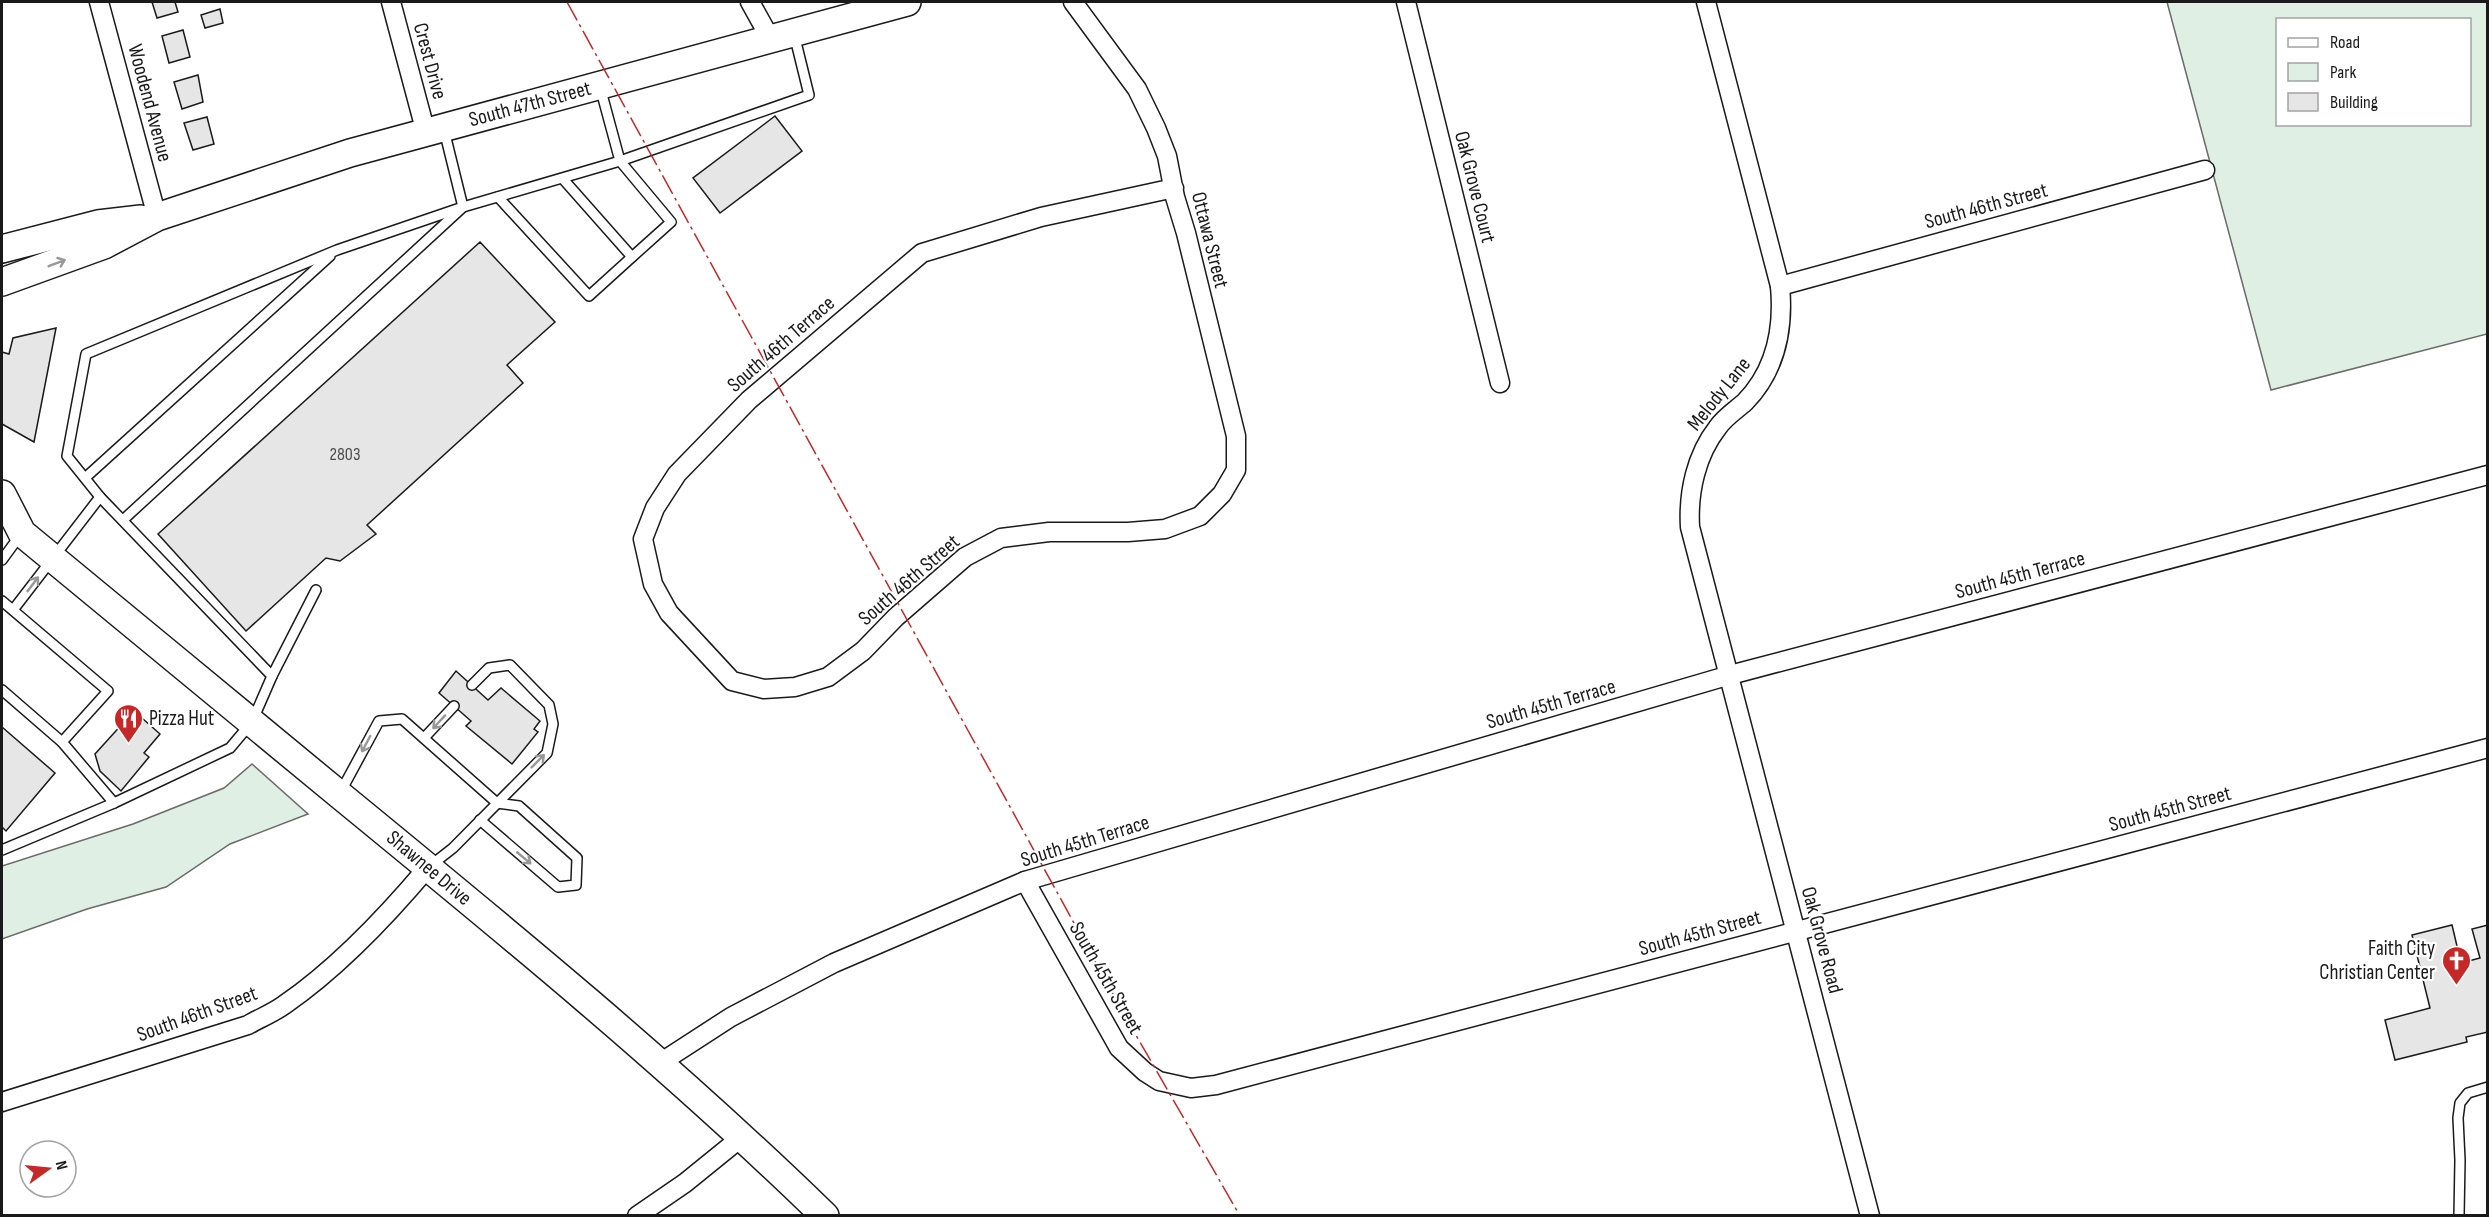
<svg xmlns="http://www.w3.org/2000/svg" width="2489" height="1217" font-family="'Sofia Sans Condensed',sans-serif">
  <rect width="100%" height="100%" fill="#fff"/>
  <g fill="#e0efe3" stroke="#6a6a6a" stroke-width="1.5" fill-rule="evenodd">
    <path d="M2167,2h320v332l-216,56zM2278,20h192v104h-192z"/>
    <path d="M252,764l56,50 -78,30 -64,43 -79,22 -85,30v-73l131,-42 91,-36z"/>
  </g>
  <g fill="#e6e6e6" stroke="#1a1a1a" stroke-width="1.5">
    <path d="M152,2h23l3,10 -21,6z"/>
    <path d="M220,9l3,14 -18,5 -4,-13z"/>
    <path d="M183,30l7,27 -21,6 -7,-27z"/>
    <path d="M198,75l5,27 -21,7 -8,-27z"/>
    <path d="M775,116l27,35 -82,62 -27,-35z"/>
    <path d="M207,117l7,27 -21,6 -9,-27z"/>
    <path d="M480,242l75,80 -48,43 16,18 -156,142 9,9 -36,27 -14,-3 -80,73 -88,-97z"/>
    <path d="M56,328l-22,114 -32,-18v-72l7,2 4,-16z"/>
    <path d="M456,671l32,29 13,-12 39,33 -6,8 4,3 -26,32 -46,-38 5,-5 -32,-28z"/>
    <path d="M134,711l26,23 -16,19 5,4 -28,34 -21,-20 -5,-17z"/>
    <path d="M2,727l53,46 -49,58 -4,-4z"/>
    <path d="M2452,925l9,38 19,-5 -8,-29 16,-4v107l-22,5 1,5 -72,18 -10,-40 45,-12 -18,-73z"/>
  </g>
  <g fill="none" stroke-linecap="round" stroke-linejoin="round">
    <defs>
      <g id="lane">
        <path d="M563,179l69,78 39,-35 -51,-61 189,-66 -15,-61"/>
        <path d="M498,197l91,99 43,-39"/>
        <path d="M85,478l245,-222"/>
        <path d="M123,520l340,-313 157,-46 -20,-74"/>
        <path d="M2,560l19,-26"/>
        <path d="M2,601l106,90 -46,51 -60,-52"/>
        <path d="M13,610l87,-113"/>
        <path d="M272,676l44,-86"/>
        <path d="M424,738l30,-32"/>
        <path d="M62,742l52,61 116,-55 22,-26 20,-46 -172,-179 -33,-41 19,-102 251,-104 126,-43 -19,-77"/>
        <path d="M340,793l39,-72 23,-2 95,84 22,3 58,52 -1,27 -18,2 -78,-67"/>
        <path d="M2,850l112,-47"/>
        <path d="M430,866l23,-18 94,-95 6,-29 -4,-19 -39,-40 -21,3 -17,17"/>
        <path d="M2459,1216l1,-56 -2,-42 2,-15 8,-10 20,-6"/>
      </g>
      <g id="street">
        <path d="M99,2l58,215"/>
        <path d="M391,2l35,131"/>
        <path d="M750,2l20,36"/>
        <path d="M1073,2l64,87 19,39 11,28 8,41 11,36 50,203v34l-14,24 -22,22 -35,13 -37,3h-79l-48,6 -36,19 -69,60 -33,34 -35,26 -33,10 -31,2 -32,-8 -63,-68 -16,-29 -10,-45 12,-31 22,-34 72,-74 173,-147 119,-36 133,-29"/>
        <path d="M1406,2l94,381"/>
        <path d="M1706,2l74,284c4,43 -4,84 -35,116 -9,8 -20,15 -27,25 -22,28 -30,65 -28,100l180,689"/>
        <path d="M1780,286l425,-116"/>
        <path d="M1025,881l94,167 26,24 14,9 32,7 25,-3 1272,-337"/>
        <path d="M660,1063l71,-46 103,-54 191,-82 705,-206 758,-200"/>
        <path d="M2,1102l246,-77c12,-7 25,-12 36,-20 54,-37 102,-88 144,-138"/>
        <path d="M637,1216l48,-33 58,-47"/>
      </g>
      <g id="secondary">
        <path d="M2,249l96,-25 43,-5"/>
        <path d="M2,282l102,-37 53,-28 193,-64 557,-151"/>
        <path d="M2,494l20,39c107,87 212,176 319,263 165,135 331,271 484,420"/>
      </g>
    </defs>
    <use href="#lane" stroke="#1a1a1a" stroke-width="12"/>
    <use href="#street" stroke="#1a1a1a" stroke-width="21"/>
    <use href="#secondary" stroke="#1a1a1a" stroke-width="30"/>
    <use href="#lane" stroke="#fff" stroke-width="9"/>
    <use href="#street" stroke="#fff" stroke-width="18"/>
    <use href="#secondary" stroke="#fff" stroke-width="27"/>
    <path stroke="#c62828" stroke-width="1.5" stroke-dasharray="21 4.5 3 4.5" stroke-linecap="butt" d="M567,2l562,1021 111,193"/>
  </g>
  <defs><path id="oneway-shaft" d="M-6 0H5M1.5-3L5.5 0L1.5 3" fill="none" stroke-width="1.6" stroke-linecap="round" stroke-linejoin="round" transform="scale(1.5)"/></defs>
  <g stroke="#989898">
    <use href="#oneway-shaft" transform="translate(57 263) rotate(-21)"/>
    <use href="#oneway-shaft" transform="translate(33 584) rotate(-53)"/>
    <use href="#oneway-shaft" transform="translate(439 722) rotate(133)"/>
    <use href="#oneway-shaft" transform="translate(366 744) rotate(118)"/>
    <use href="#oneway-shaft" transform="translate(538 761) rotate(-45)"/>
    <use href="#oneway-shaft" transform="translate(524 858) rotate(40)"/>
  </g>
  <defs>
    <symbol id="restaurant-pin" viewBox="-11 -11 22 30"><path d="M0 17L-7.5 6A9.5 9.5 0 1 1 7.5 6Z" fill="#c62828" stroke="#fff"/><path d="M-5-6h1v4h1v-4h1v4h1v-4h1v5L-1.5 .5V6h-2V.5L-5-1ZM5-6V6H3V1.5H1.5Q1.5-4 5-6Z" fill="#fff"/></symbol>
    <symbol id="church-pin" viewBox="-11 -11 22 30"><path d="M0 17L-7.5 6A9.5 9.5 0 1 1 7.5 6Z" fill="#c62828" stroke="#fff"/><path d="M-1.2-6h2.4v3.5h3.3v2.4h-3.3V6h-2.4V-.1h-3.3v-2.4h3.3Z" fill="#fff"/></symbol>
  </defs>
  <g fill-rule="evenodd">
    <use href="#restaurant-pin" x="112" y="702" width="33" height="45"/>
    <use href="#church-pin" x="2440" y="944" width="33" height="45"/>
  </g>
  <g text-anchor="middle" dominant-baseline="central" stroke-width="4.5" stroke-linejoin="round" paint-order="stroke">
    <g font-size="18" fill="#4d4d4d">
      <text x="345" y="454">2803</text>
    </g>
    <g font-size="21" fill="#1a1a1a" stroke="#fff">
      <text transform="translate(430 61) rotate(75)">Crest Drive</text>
      <text transform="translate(150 103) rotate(75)">Woodend Avenue</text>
      <text transform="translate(530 104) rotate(-15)">South 47th Street</text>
      <text transform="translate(1475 187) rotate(76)">Oak Grove Court</text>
      <text transform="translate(1986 206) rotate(-15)">South 46th Street</text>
      <text transform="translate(1210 240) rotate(76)">Ottawa Street</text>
      <text transform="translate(781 344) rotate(-41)">South 46th Terrace</text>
      <text transform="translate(1719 394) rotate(-51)">Melody Lane</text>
      <text transform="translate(2020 575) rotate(-15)">South 45th Terrace</text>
      <text transform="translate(909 580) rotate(-41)">South 46th Street</text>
      <text transform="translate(1551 704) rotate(-16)">South 45th Terrace</text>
      <text transform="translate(2170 809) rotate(-15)">South 45th Street</text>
      <text transform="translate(1085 841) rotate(-17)">South 45th Terrace</text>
      <text transform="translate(429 868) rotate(40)">Shawnee Drive</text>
      <text transform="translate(1700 933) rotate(-15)">South 45th Street</text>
      <text transform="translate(1822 940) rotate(75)">Oak Grove Road</text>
      <text transform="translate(1106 978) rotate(60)">South 45th Street</text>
      <text transform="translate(197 1014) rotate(-20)">South 46th Street</text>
    </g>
    <g font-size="21" fill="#1a1a1a" stroke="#fff" text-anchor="start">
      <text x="149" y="718">Pizza Hut</text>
      <text x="2435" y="948" text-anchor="end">Faith City<tspan x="2435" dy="24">Christian Center</tspan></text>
    </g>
  </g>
  <rect width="2489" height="1217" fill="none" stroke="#1a1a1a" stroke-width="6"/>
  <rect x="2276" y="18" width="195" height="108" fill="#ffffff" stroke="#a3a3a3" stroke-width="1.5"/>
  <rect x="2288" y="38" width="30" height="9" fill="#ffffff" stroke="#a3a3a3" stroke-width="1.5"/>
  <text x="2330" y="48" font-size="18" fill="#1a1a1a">Road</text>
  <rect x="2288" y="63" width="30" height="18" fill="#e0efe3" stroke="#a3a3a3" stroke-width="1.5"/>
  <text x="2330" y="78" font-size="18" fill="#1a1a1a">Park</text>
  <rect x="2288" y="93" width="30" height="18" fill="#e6e6e6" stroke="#a3a3a3" stroke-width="1.5"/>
  <text x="2330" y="108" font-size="18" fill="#1a1a1a">Building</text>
  <g transform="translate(48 1169) rotate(75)"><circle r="28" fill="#ffffff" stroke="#a3a3a3" stroke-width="1.5"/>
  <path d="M0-4.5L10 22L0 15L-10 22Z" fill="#c62828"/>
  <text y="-9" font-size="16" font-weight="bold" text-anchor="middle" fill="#1a1a1a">N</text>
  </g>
</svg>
